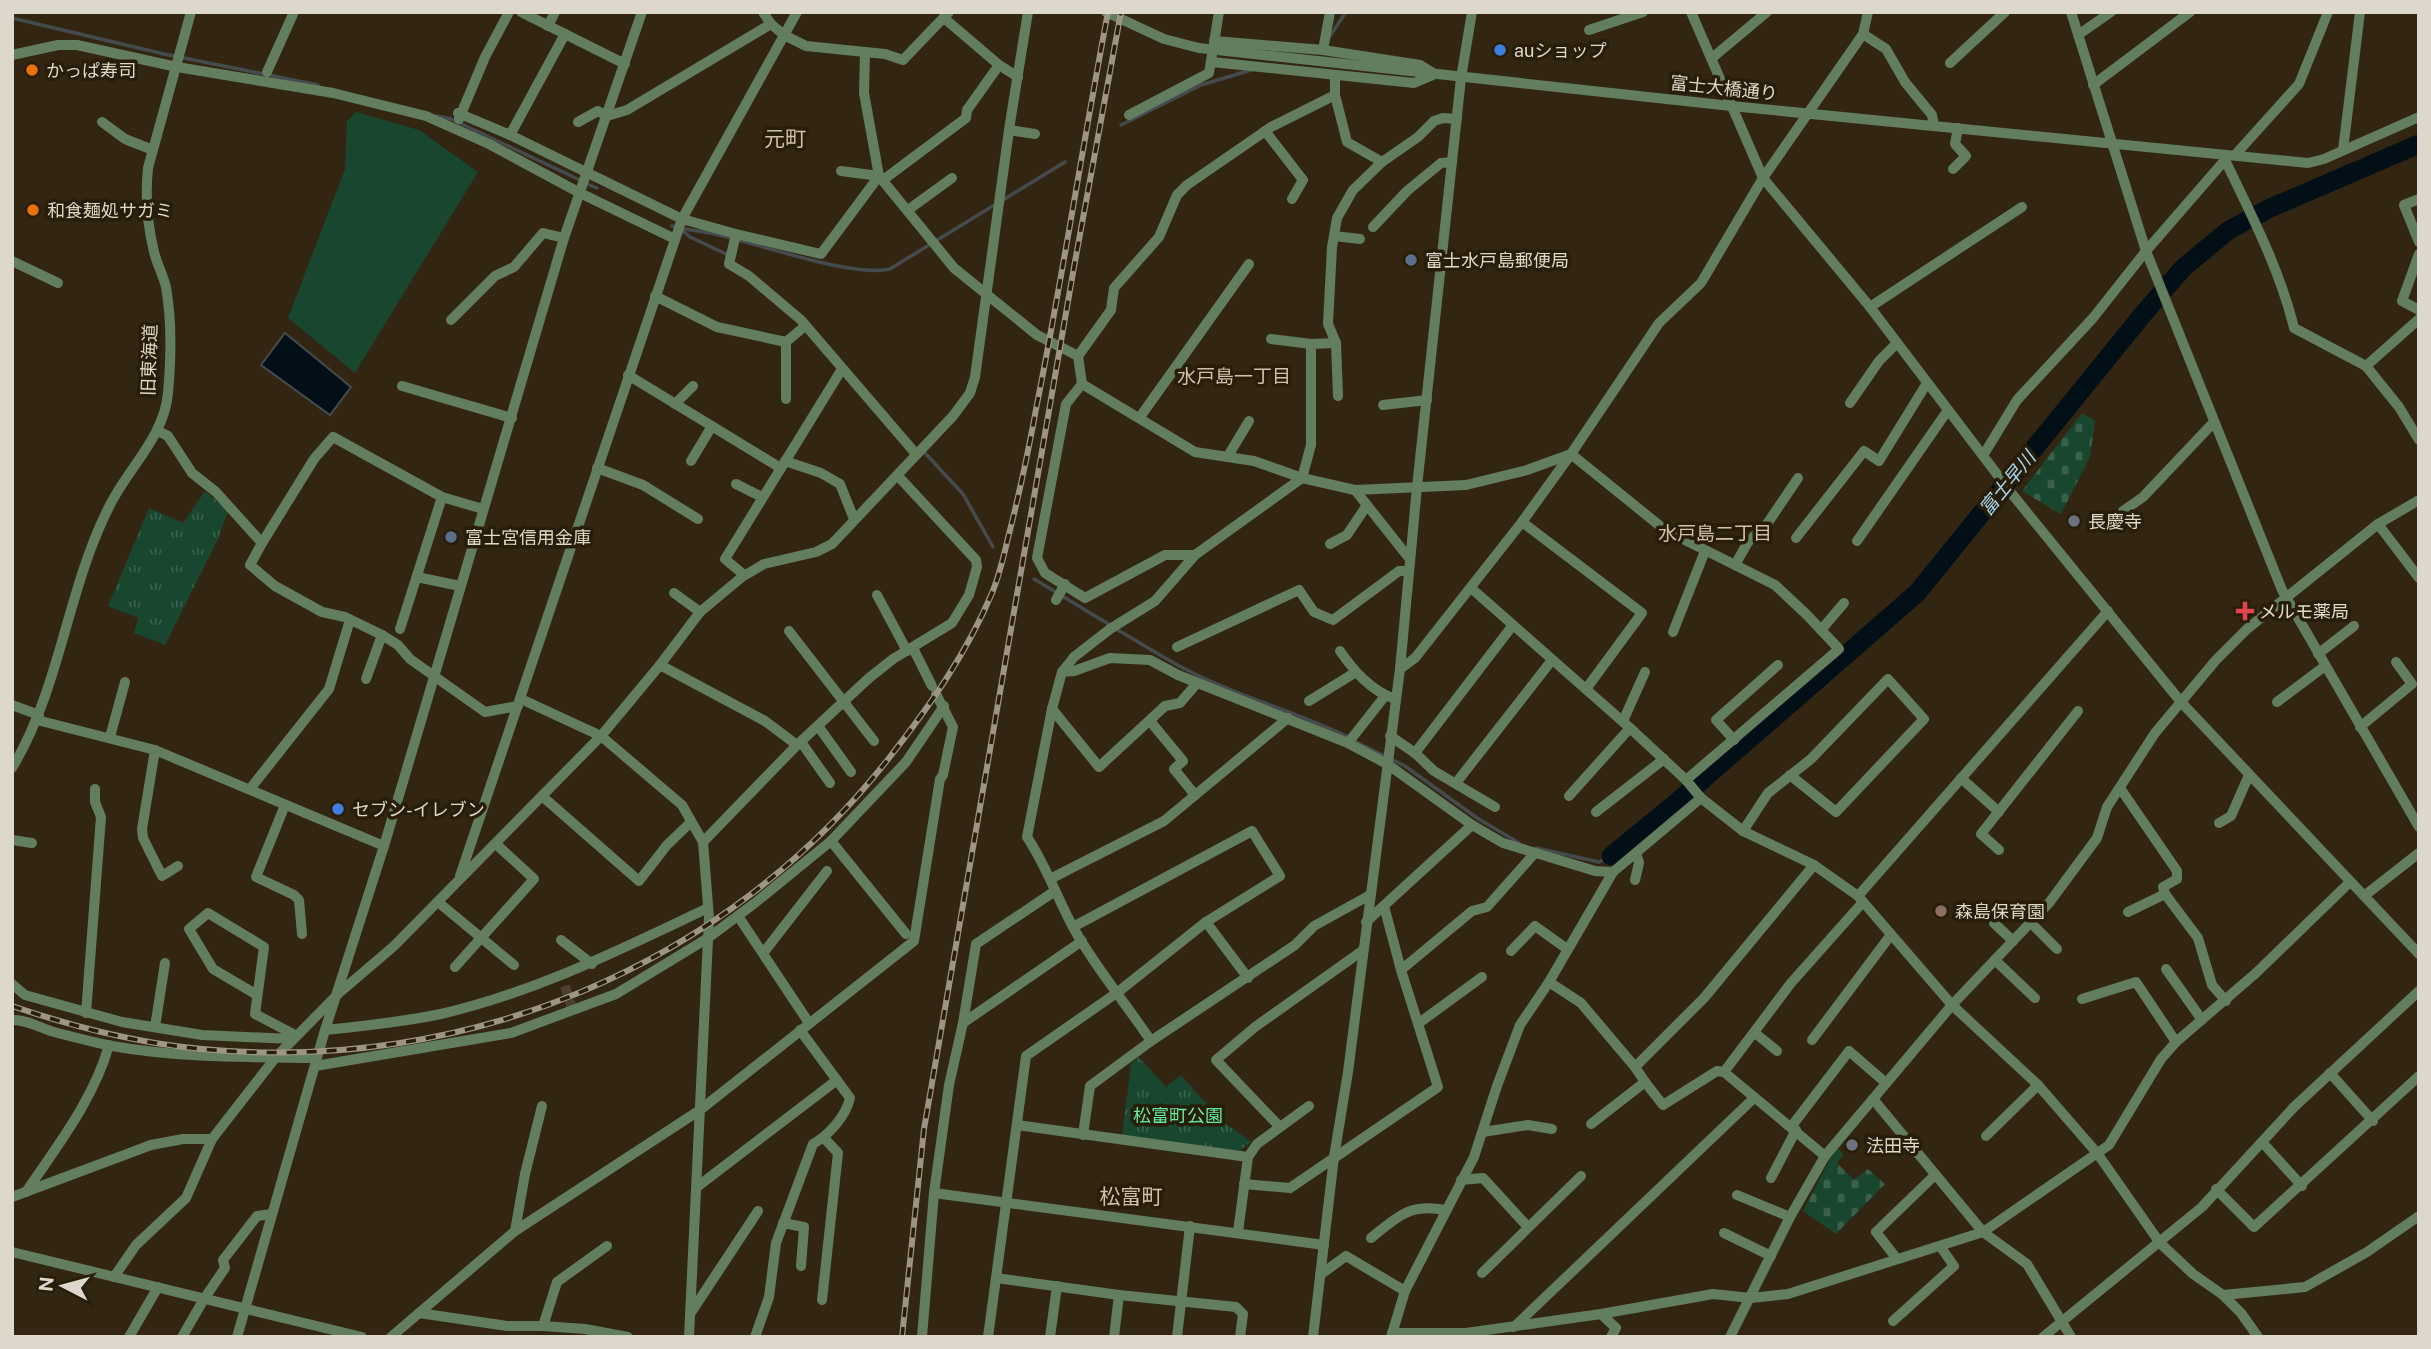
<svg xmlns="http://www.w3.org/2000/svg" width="2431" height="1349" font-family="'Public Sans','Noto Sans JP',sans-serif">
  <defs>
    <pattern id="grass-tufts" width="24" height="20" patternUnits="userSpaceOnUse" patternTransform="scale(1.75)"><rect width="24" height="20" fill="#18462e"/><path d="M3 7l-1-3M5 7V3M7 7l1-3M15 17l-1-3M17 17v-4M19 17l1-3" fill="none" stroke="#39604b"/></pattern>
    <pattern id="cemetery-stones" width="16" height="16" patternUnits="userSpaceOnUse" patternTransform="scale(1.75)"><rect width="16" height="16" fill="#18462e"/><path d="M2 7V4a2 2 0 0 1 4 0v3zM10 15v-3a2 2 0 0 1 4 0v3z" fill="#39604b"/></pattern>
  </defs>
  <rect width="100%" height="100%" fill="#322612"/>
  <g fill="url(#grass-tufts)">
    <path d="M205,491l23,20 -10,28 -53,106 -31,-12 4,-15 -30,-12 41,-98 34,15z"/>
    <path d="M1139,1057l27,30 15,-12 41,46 29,21 -12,9 -117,-14 9,-73z"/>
  </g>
  <g fill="url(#cemetery-stones)">
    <path d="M2082,413l13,8 -5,36 -29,57 -39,-23z"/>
    <path d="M1837,1146l6,9 -6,8 17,17 14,-11 17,15 -49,50 -33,-23z"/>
  </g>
  <path fill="#18462e" d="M356,112l63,18 59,42 -123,201 -67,-55 57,-149 2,-48z"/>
  <path fill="#030f17" stroke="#454b4d" stroke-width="2" d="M285,333l66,54 -21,28 -69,-50z"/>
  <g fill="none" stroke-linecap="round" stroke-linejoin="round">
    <g stroke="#454b4d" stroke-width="3.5">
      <path d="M12,18l152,36 154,31"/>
      <path d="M1330,36l16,-24"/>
      <path d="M437,116l14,3 129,61"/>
      <path d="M1121,125l80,-40 50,-15"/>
      <path d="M587,184l10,4"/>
      <path d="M1003,200l62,-38"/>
      <path d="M672,226c14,4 29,5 43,8 41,9 138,44 175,35l106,-65"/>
      <path d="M682,230l8,7 36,17"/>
      <path d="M925,453l38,41 30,53"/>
      <path d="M1034,579l76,46"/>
      <path d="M1116,629c25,14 49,30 75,43 51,26 107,40 159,66"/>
      <path d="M1356,742l49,24 72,52 42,25"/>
      <path d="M1536,848l63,14 12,-6"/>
    </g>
    <path stroke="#030f17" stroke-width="19" d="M1611,856l66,-54 240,-209 227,-280 40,-46 45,-37 39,-21 151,-65"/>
    <path stroke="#4c412e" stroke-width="10" stroke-dasharray="10 5" stroke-linecap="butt" d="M565,986l8,25"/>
    <g stroke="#627e5f" stroke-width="10">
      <path d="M521,12l104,52"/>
      <path d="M763,12l8,12"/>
      <path d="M1106,12l58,27 35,9 532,58 577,57 16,-4 95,-42"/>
      <path d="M1691,12l72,166 107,129 142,187 169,208 238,252"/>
      <path d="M2071,12l75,239 136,339 137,237"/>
      <path d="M944,18l55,47 19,12"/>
      <path d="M548,26l7,-14"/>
      <path d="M1589,30l54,-18"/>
      <path d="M1863,34l23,15 19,33 27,33 2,11"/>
      <path d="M2078,35l33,-23"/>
      <path d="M1214,41l109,9 97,15 13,8"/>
      <path d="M1323,50l7,-38"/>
      <path d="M865,52l-1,41 15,83 75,92 83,67 41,21 4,28 113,68 59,9 48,17 53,12 111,-5 61,-15 44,-16"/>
      <path d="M12,55l46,-10h19l100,22 156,26 93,23 63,28 91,49 95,46"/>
      <path d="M1712,58l55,-46"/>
      <path d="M1212,62l202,21 19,-8"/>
      <path d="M1950,63l55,-51"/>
      <path d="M267,72l27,-60"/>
      <path d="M1335,75v20l12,47 35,20"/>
      <path d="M2093,85l97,-73"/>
      <path d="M458,113l52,22 172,84 54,15 85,20 58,-78 -38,-5"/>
      <path d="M1129,115l80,-42 10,-61"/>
      <path d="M459,119l26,-62 24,-45"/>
      <path d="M102,122l23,17 28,11"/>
      <path d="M578,122l20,-11 9,5 20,-6 144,-86 13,11 22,11 79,8 18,6 46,-48"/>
      <path d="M1009,130l26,4"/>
      <path d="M1265,131l38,49 -11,19"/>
      <path d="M510,135l55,-101"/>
      <path d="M2343,150l17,-138"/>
      <path d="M2226,155l-1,5c26,54 55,110 69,168l72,38 33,41 20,33"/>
      <path d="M2235,155l64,-71 29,-72"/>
      <path d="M1953,169l13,-13 -11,-12 3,-16"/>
      <path d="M883,180l83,-62 1,-8 32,-45"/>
      <path d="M2419,199l-15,6 15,37"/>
      <path d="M908,210l44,-32"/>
      <path d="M1373,227l34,-36 34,-28 11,-1"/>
      <path d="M736,234l-7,30 20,12 52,44 115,134"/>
      <path d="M1334,236l26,3"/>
      <path d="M2419,254l-17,47 17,9"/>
      <path d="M12,261l46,22"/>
      <path d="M655,296l62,31 69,15 19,-16"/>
      <path d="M1870,307l152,-100"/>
      <path d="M451,320l44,-44 19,-9 29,-34 21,5"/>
      <path d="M1271,339l40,5"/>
      <path d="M786,342v57"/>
      <path d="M1078,356l33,-46 3,-22 45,-51 18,-42 10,-10 84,-58 64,-32"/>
      <path d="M2366,366l53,-47"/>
      <path d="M628,375l151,92"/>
      <path d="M1082,384l-16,20 -29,154 8,15 40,25 80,-43h30"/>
      <path d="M402,386l110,32"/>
      <path d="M1338,396l-2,-53 -8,-19 4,-77 5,-29 16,-28 29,-28 36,-25 16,-16 9,-3 14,1"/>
      <path d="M1850,403l29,-42 18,-18"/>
      <path d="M675,404l18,-18"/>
      <path d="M1383,405l44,-5"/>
      <path d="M1140,417l109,-153"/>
      <path d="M158,431l10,5 24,37 24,19 46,51 -12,22 25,21 47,26 23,5 37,18 16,10 12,14 75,53 33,-6"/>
      <path d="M1571,454l94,76 110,55 32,30 32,34 -153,131"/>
      <path d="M1984,454l33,-54 76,-82 53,-67 79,-91"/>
      <path d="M1228,456l21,-35"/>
      <path d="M691,461l21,-35"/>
      <path d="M785,461l36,12 19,11 14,35"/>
      <path d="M597,468l46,17 55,34"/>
      <path d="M736,484l26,13"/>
      <path d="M1355,490l54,68"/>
      <path d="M2123,511l20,-14 71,-75"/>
      <path d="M1522,522l120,91 -56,76"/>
      <path d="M2378,524l41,54"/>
      <path d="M1796,538l68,-87 15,10 48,-78"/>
      <path d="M1857,541l91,-131"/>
      <path d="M262,543l52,-84 19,-22 109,60 41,12"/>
      <path d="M1330,544l17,-9 20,-30"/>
      <path d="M1735,565l13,-23 19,-18 31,-46"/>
      <path d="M744,575l-19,-16 117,-190"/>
      <path d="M417,577l43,9"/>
      <path d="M1471,588l159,140 56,52 15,18 42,33 71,34 44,31 94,109 86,80 59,68 63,90 33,31 30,21 18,18 17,24"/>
      <path d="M674,593l26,19"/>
      <path d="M877,595l30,56"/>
      <path d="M1056,600l9,-16"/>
      <path d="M400,629l42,-132"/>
      <path d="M1821,630l23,-27"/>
      <path d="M789,631l85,110"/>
      <path d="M1673,632l32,-81"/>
      <path d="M1177,647l122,-57 15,22 19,8 66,-49h9"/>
      <path d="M913,648l19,38"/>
      <path d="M1340,651c14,20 31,40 55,48"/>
      <path d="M2318,654l36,-28"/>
      <path d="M660,665l105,56 32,24"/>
      <path d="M1400,669l15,-11 107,-136 49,-68 88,-131 42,-40 62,-105 100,-144 5,-22"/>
      <path d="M1062,672l12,-15 36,-28 45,-28 40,-46 107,-77 9,-33v-101l25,-1"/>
      <path d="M366,679l16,-44"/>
      <path d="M521,699l80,37 81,69 21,37 6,76 -20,419"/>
      <path d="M1309,701l47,-29"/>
      <path d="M2277,702l48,-36"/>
      <path d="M12,705l27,10"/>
      <path d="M1052,709l47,58 66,-61 15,-3 17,-20"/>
      <path d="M37,720l118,30 229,96"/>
      <path d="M1150,721l33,40 -9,8 21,26"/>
      <path d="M1623,721l22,-49"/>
      <path d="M818,726l33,46"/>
      <path d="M2360,727l52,-43 -16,-22"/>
      <path d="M1390,736l25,17 19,18 61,36"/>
      <path d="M110,737l15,-55"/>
      <path d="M1734,740l-18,-20 62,-55"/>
      <path d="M801,742l29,41"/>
      <path d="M1348,743l37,-47"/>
      <path d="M155,750l-13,79 1,9 19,38 16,-10"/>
      <path d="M1415,753l98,-128"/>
      <path d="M12,768c49,-81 55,-180 98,-263 19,-38 54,-68 58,-112 3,-33 4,-72 -2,-106 -3,-12 -9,-23 -12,-35 -7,-29 -9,-55 -6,-84l43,-156"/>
      <path d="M1961,778l38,34"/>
      <path d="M1456,783l96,-123"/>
      <path d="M2120,788l57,83v8l-14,8 2,7 33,44 14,47 14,16"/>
      <path d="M250,789l79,-100 21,-69"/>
      <path d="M542,796l97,85 28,-36 24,-23"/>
      <path d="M1569,796l61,-68"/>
      <path d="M285,805l-29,72 38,18 5,5 3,34"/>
      <path d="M1596,812l68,-53"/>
      <path d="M2219,823l12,-7 18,-41"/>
      <path d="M1743,831l25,-38 43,-34 77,-80 36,40 -88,93 -46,-37"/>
      <path d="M12,840l20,3"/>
      <path d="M831,841l75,93"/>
      <path d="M703,842l94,-97 72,-67 24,-19 59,-36 17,-28 8,-28 -1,-7 -78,-84"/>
      <path d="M1999,850l-18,-16 97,-123"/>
      <path d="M460,876l222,-657 115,-207"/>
      <path d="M1052,878l112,-57 124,-103"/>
      <path d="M1635,880l4,-17 -3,-10"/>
      <path d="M1858,896l250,-285"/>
      <path d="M2364,896l55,-43"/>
      <path d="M438,902l76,63"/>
      <path d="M2128,912l37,-18"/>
      <path d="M738,916l71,107"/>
      <path d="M1206,922l42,56"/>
      <path d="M1366,922l106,-97"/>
      <path d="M2030,922l27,27"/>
      <path d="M1994,923l19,18"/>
      <path d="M561,940l31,24"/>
      <path d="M1511,951l24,-25 32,23"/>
      <path d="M764,952l63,-81"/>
      <path d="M1995,960l40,38"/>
      <path d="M455,967l79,-88 -38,-35"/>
      <path d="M2166,969l36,51"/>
      <path d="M1401,970l71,-59 15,-4 47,-53"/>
      <path d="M1549,982l32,21 54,64 10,15 -54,42"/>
      <path d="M12,984l13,11 97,27 80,13 90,4"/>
      <path d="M257,995l-44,-26 -24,-40 19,-16 56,34 -9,67 40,21"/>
      <path d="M2082,999l54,-17 40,60"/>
      <path d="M86,1013l15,-196 -6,-15v-13"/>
      <path d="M12,1020c14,-1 28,8 42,12 19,5 38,10 58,14 68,12 136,11 205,12"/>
      <path d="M963,1023l119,-82"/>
      <path d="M1419,1023l63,-46"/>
      <path d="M155,1027l10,-64"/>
      <path d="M325,1030c39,-4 78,-8 116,-16 95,-22 180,-65 267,-106"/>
      <path d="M1755,1033l22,18"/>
      <path d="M1812,1040l78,-104"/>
      <path d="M1151,1041l144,-96 19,-19 56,-31"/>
      <path d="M315,1066l196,-33 105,-39 92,-56 47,-35 76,-62 75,-79 38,-56"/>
      <path d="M1635,1067l69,-69 110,-133"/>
      <path d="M2330,1073l43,48"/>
      <path d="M1645,1082l18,23 54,-34 7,1"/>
      <path d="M1873,1099l110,133 44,32 44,73"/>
      <path d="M1017,1125l231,32 -10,75"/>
      <path d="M1279,1126l-63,-66 39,-33 107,-76"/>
      <path d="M1791,1127l58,-76 37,32"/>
      <path d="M1483,1132l45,-7 24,4"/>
      <path d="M1083,1135l7,-49 61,-45c-25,-37 -55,-73 -77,-112 -17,-31 -27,-62 -47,-92l25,-128 10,-37 12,-1 36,-13 40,2 28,15 170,68 39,21 85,61 31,18 92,28 18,1"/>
      <path d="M1986,1136l52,-51"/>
      <path d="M2262,1142l40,44"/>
      <path d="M1825,1156l-101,-84 67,-89 72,-81"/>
      <path d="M1248,1157l9,-13 52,-38"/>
      <path d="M1771,1178l25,-48"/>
      <path d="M1461,1180l22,-2 45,49"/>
      <path d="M1244,1184l46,4 148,-101 -37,-117 -17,-64"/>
      <path d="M697,1187l140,-107"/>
      <path d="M2216,1189l38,38 165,-151"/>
      <path d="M26,1192c31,-46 68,-93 83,-147"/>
      <path d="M934,1193l390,52"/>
      <path d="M1737,1195l53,22"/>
      <path d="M12,1197l139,-52 32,-6h29"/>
      <path d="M783,1223l21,4 -3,39"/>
      <path d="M515,1231l10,-57 17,-68"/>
      <path d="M1724,1233l47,23"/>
      <path d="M1371,1238c26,-21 38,-35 74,-28"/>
      <path d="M12,1252l350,85"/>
      <path d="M1897,1259l-21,-27 59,-57"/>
      <path d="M1482,1273l99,-97"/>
      <path d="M1320,1275l26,-19 59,35"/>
      <path d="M114,1277l22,-32 50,-47 26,-59 64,-82 63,-64 55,-47 207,-210 59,-71 40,-53 42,-35 22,-13 52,-12 16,-8 121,-128 17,-23 5,-16 35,-254 18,-111"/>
      <path d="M996,1278l123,17 117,12 7,7 -3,23"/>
      <path d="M2223,1295l82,-8 62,-35 52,-36"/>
      <path d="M822,1300l16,-147 -14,-15"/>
      <path d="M692,1311l66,-100"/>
      <path d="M419,1313l88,13h36l42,3 43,8"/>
      <path d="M1601,1314l15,14 -5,9"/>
      <path d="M1893,1321l61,-55 -14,-20"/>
      <path d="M543,1326l14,-44 50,-36"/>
      <path d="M1514,1327l240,-229"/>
      <path d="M1392,1333h74l135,-19 112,-20 38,4 37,-4 195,-62 126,-87 52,-86 15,-17 80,-69 94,-91"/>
      <path d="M129,1337l29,-50"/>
      <path d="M182,1337l22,-38 21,-31 -2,-8 34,-44 15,-2"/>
      <path d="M237,1337l88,-307 59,-184 180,-608 78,-226"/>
      <path d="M391,1337l124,-106 185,-121 214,-169 26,-162 3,-4 10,-48 -17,-33"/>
      <path d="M755,1337l14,-40 7,-54 37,-99c16,-9 33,-28 37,-46l-50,-68"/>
      <path d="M922,1337l12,-144 15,-108 14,-62 13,-79 79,-53"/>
      <path d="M988,1337l38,-281 92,-64 88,-70 74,-46 -28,-45 -179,96"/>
      <path d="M1050,1337l7,-51"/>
      <path d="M1114,1337l5,-42"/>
      <path d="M1177,1337l13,-111"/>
      <path d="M1313,1337l21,-180 14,-85 52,-403 17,-182 44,-409 11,-66"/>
      <path d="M1391,1337l14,-46 69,-134 23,-71 23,-61 29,-43 64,-110 88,-74"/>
      <path d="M1730,1337l60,-120 35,-61 127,-151 97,-102 48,-65 10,-31 48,-74 61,-73 31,-31 131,-105 41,-24"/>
      <path d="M2043,1337l159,-130 92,-100 125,-116"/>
    </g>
    <defs>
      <g id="rail">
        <path d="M12,1006c62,21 124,37 190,43 262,25 524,-82 687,-291 40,-51 78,-105 103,-165 8,-19 12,-39 17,-59 11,-43 20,-86 28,-130 26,-130 46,-261 71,-392"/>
        <path d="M902,1337l22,-208 150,-862 47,-255"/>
      </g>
    </defs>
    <use href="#rail" stroke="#9d9485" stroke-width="6"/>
    <use href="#rail" stroke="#281d08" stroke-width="3.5" stroke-dasharray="10" stroke-linecap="butt"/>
  </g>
  <g fill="#3f7fe0" stroke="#281d08" stroke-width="2.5">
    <circle cx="1500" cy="50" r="7"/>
    <circle cx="338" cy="809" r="7"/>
  </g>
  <g fill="#e8710a" stroke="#281d08" stroke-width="2.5">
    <circle cx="32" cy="70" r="7"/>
    <circle cx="33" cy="210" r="7"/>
  </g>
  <g fill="#5c6f8a" stroke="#281d08" stroke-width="2.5">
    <circle cx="1411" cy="260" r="7"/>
    <circle cx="451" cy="537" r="7"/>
  </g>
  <g fill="#6b7280" stroke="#281d08" stroke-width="2.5">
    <circle cx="2074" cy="521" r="7"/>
    <circle cx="1852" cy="1145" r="7"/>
  </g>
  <path fill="#e0444e" stroke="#281d08" stroke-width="2.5" d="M2241.5 600.5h7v7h7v7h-7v7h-7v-7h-7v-7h7z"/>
  <circle fill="#8d6e63" stroke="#281d08" stroke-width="2.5" cx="1941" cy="911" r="7"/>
  <g text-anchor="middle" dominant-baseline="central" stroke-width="7" stroke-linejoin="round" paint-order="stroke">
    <g font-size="18" fill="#ded7cb" stroke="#281d08" text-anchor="start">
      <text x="1514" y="50">auショップ</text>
      <text x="46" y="70">かっぱ寿司</text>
      <text x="47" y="210">和食麺処サガミ</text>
      <text x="1425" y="260">富士水戸島郵便局</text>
      <text x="2088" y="521">長慶寺</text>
      <text x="465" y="537">富士宮信用金庫</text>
      <text x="2259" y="611">メルモ薬局</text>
      <text x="352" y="809">セブン-イレブン</text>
      <text x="1955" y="911">森島保育園</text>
      <text x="1866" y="1145">法田寺</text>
    </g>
    <g font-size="18" fill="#ded7cb" stroke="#281d08">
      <text transform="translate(1724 88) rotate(6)">富士大橋通り</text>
      <text transform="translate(149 360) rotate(-88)">旧東海道</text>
    </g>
    <g font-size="18" fill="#63eaa3" stroke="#281d08">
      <text x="1178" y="1115">松富町公園</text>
    </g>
    <g font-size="19" fill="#cfc1a9" stroke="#281d08">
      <text x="1234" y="376">水戸島一丁目</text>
      <text x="1715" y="533">水戸島二丁目</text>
    </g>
    <g font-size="19" font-style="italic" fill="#a8d6f2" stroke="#281d08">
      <text transform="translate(2007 483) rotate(-51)">富士早川</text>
    </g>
    <g font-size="21" fill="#cfc1a9" stroke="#281d08">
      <text x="785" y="138">元町</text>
      <text x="1131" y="1196">松富町</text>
    </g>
  </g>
  <rect width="2431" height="1349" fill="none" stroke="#ded7cb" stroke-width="28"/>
  <g transform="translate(63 1286) rotate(276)" stroke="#281d08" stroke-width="5" paint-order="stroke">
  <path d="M0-5L12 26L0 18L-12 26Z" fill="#ded7cb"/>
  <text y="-10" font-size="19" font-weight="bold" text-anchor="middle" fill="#ded7cb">N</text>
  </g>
</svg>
